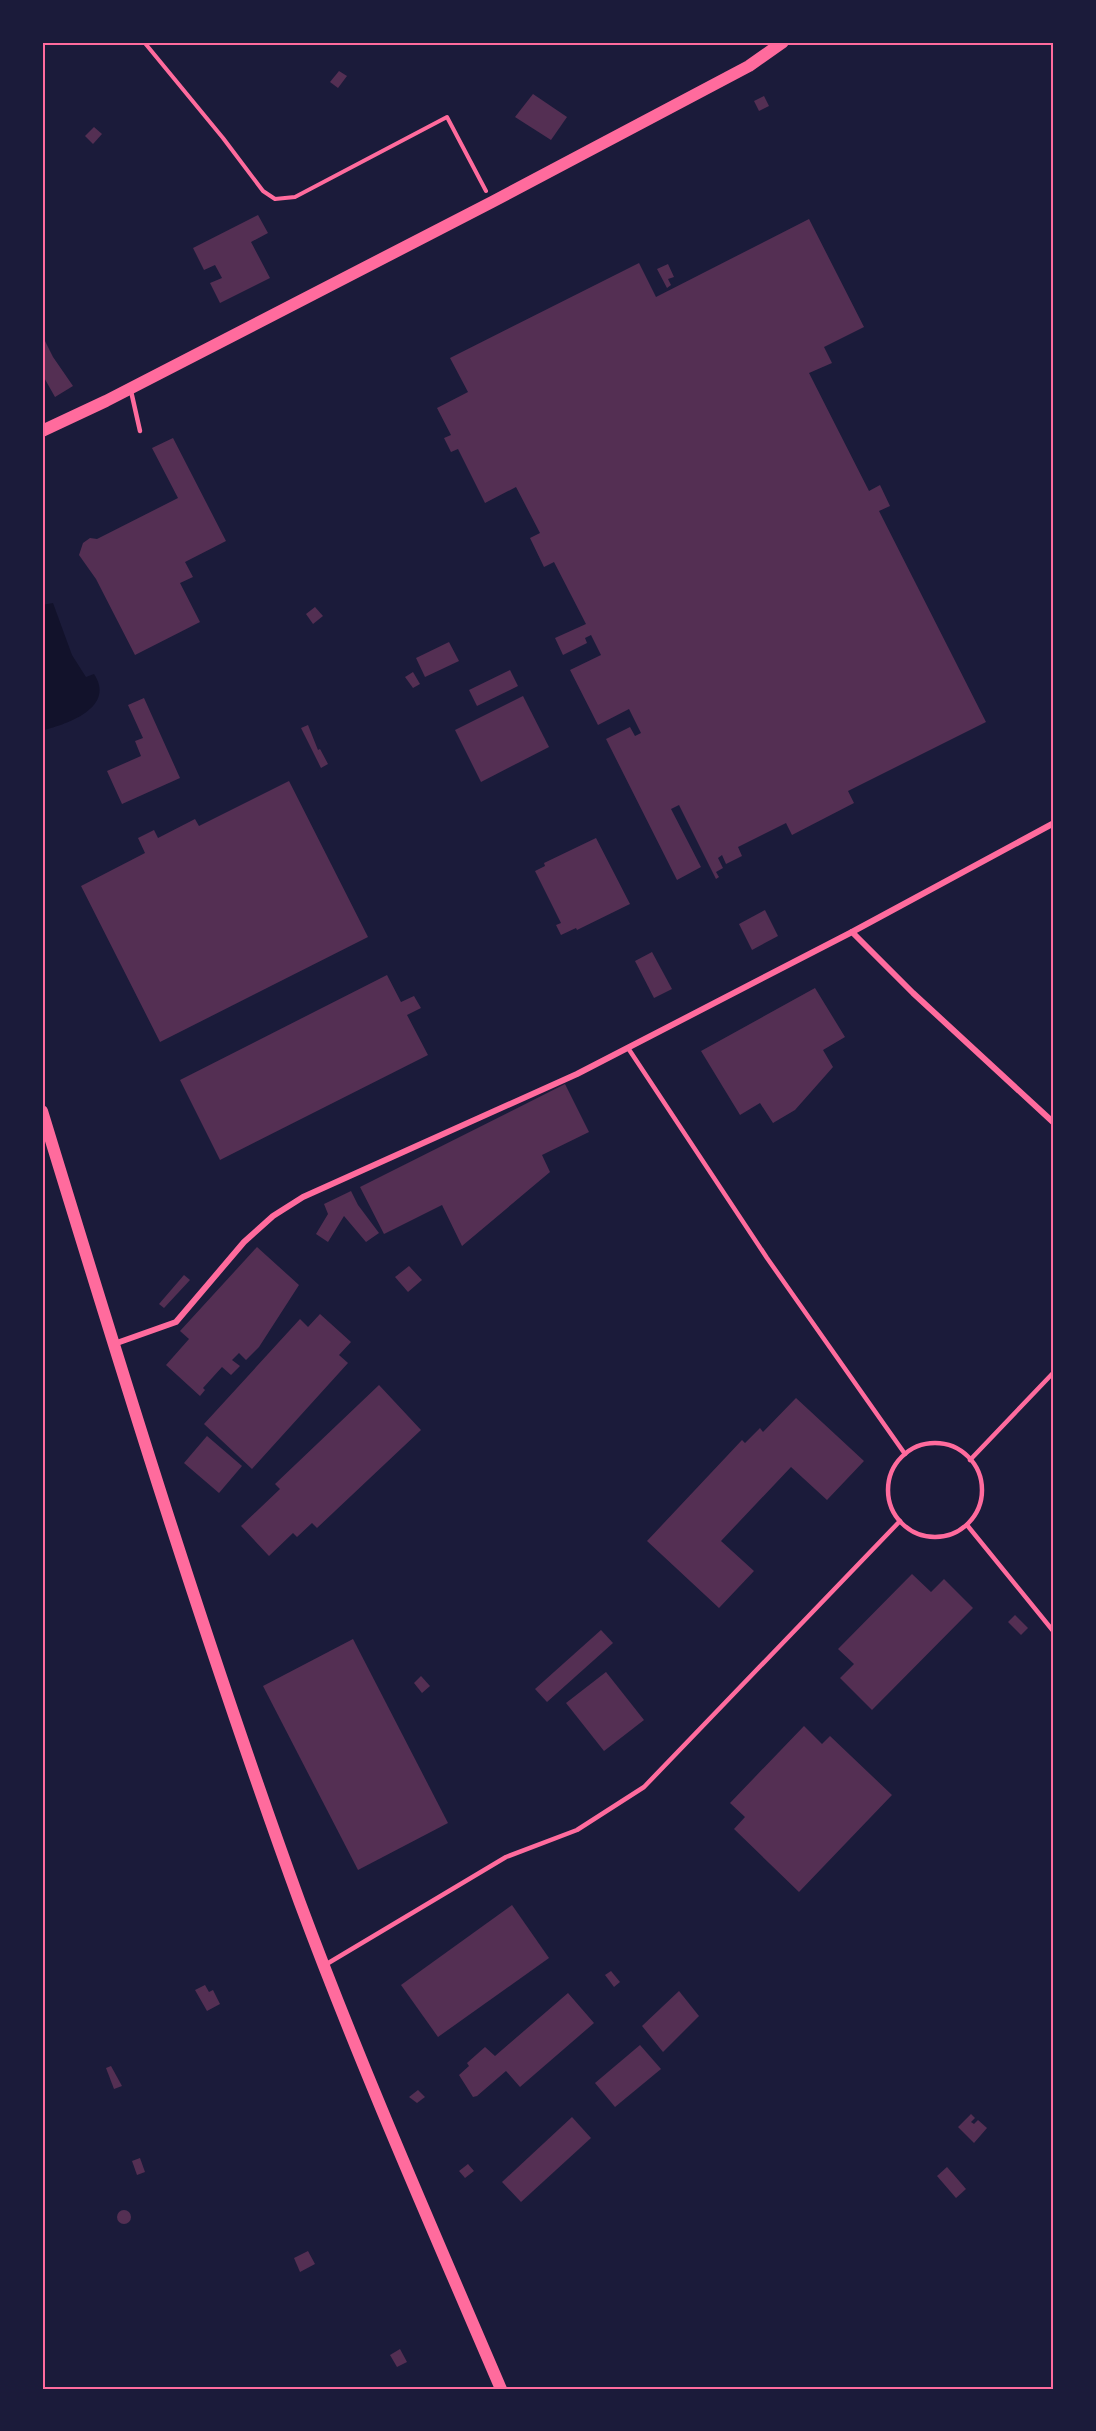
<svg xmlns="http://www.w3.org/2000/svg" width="1096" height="2431" font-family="Ubuntu,sans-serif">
  <rect width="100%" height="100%" fill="#1b1b3a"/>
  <path fill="#12122b" d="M53,603l19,52 14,22 8,-3c22,33 -26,50 -50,56h-2v-125z"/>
  <g fill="#542f53">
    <path d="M339,71l8,5 -9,12 -8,-6z"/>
    <path d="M533,94l34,23 -16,23 -36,-23z"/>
    <path d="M764,96l5,10 -10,5 -5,-10z"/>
    <path d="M94,127l8,7 -9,10 -8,-8z"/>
    <path d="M258,215l10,18 -17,9 19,36 -50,25 -10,-20 12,-5 -7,-13 -11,5 -11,-22z"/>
    <path d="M809,219l55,108 -40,20 8,16 -23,10 60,118 11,-6 10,21 -11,5 107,211 -138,69 6,12 -62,32 -6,-12 -48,24 4,9 -16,8 -4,-9 -4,3 5,10 -7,4 3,5 -3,2 -37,-74 -8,4 30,58 -24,13 -71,-141 24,-12 5,9 6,-3 -12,-24 -31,16 -28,-55 31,-15 -10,-20 -6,3 2,5 -24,12 -8,-17 31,-14 -32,-62 -10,5 -14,-29 10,-5 -24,-46 -31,16 -27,-54 -7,3 -7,-14 7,-3 -14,-27 31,-16 -18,-34 189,-95 17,34z"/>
    <path d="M668,264l6,13 -6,2 3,6 -4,3 -10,-19z"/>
    <path d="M42,335l11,22 20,29 -18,11 -13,-23z"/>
    <path d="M173,438l53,103 -41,21 8,15 -13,6 20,39 -65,33 -39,-76 -17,-24 4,-12 7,-5 7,1 81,-41 -26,-50z"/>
    <path d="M315,607l8,9 -10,8 -7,-10z"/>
    <path d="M449,642l10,19 -34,16 -9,-19z"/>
    <path d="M510,670l8,16 -41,20 -8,-16z"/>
    <path d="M413,672l7,12 -7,4 -8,-11z"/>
    <path d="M523,696l26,51 -68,35 -26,-52z"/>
    <path d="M144,698l36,80 -58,26 -15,-33 34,-15 -6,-15 8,-3 -15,-33z"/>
    <path d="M308,725l10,25 2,-1 8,15 -7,4 -20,-40z"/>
    <path d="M289,781l79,156 -208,105 -79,-156 64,-33 -7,-15 16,-8 4,8 37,-19 4,7z"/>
    <path d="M596,838l34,66 -53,26 -1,-2 -15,7 -5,-10 5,-2 -26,-52 10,-5 -1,-3z"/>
    <path d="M765,910l13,26 -26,14 -13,-26z"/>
    <path d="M652,952l20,37 -18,9 -19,-37z"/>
    <path d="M387,975l14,27 13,-6 7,12 -14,7 21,40 -208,105 -40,-80z"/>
    <path d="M815,988l30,49 -22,13 10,17 -38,43 -22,13 -13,-20 -20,12 -39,-64z"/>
    <path d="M565,1084l24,48 -47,23 8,17 -88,74 -20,-41 -58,29 -24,-47z"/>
    <path d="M351,1191l7,14 21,28 -13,9 -22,-26 -16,26 -12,-8 12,-20 -4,-10z"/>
    <path d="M257,1247l42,38 -40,62 -13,13 -7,-7 -7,7 8,6 -9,9 -9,-8 -19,21 2,2 -5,6 -34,-31 23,-26 -9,-8z"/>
    <path d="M409,1266l13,14 -14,12 -13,-15z"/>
    <path d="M184,1275l6,5 -26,28 -5,-4z"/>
    <path d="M320,1314l31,28 -12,13 9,8 -96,106 -48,-45 96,-105 8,8z"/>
    <path d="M379,1385l42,45 -104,98 -5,-5 -15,14 -4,-4 -24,23 -28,-30 39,-37 -5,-5z"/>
    <path d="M796,1398l68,63 -37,39 -36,-33 -70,74 33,30 -35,37 -72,-67 95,-101 3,3 15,-15 3,4z"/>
    <path d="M207,1436l35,30 -23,27 -35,-30z"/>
    <path d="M912,1574l19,18 13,-13 29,29 -101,102 -32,-32 14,-14 -16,-15z"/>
    <path d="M1015,1615l13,13 -7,7 -13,-13z"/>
    <path d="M601,1630l12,13 -66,59 -12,-13z"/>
    <path d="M353,1639l95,184 -90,47 -95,-184z"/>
    <path d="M606,1672l38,48 -40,31 -38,-48z"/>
    <path d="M421,1676l9,10 -8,7 -8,-10z"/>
    <path d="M804,1726l18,18 8,-8 62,59 -93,97 -65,-63 11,-12 -15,-14z"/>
    <path d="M512,1905l37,53 -111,79 -37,-52z"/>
    <path d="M611,1971l9,11 -6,5 -9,-12z"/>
    <path d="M205,1985l4,7 4,-2 7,14 -13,7 -12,-21z"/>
    <path d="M679,1991l20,25 -36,36 -21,-26z"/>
    <path d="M568,1993l26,30 -74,64 -14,-16 -29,25 -4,1 -14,-22 10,-9 -2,-3 18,-16 10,9z"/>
    <path d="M640,2045l21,24 -46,38 -20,-24z"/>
    <path d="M111,2066l11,20 -8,3 -8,-21z"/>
    <path d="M418,2090l7,7 -8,6 -8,-6z"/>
    <path d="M971,2114l4,4 -4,4 3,2 4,-4 9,8 -13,15 -16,-16z"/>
    <path d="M572,2117l19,21 -70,64 -19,-20z"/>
    <path d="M140,2158l5,14 -8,3 -5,-14z"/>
    <path d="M468,2164l6,7 -9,7 -6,-7z"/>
    <path d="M947,2167l19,22 -10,9 -19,-22z"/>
    <circle cx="124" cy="2217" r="7"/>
    <path d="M308,2251l7,13 -15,8 -6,-14z"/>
    <path d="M400,2349l7,13 -10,5 -7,-12z"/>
  </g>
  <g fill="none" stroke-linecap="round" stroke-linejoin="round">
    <path stroke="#ff6b9d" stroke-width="4" d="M144,42l79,96 40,53 12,8 20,-2 152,-80 39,74"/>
    <g stroke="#ff6b9d" stroke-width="4.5">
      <path d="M131,391l9,40"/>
      <path d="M628,1048l139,210 138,196"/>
      <circle cx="935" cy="1490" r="47"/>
      <path d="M970,1460l84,-88"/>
      <path d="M967,1525l87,107"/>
      <path d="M325,1965l181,-108 71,-27 67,-43 256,-266"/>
    </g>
    <g stroke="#ff6b9d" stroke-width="6">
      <path d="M852,932l202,-109"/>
      <path d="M114,1344l62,-22 68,-80 29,-26 30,-19 274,-123 275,-142 61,61 141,130"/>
    </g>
    <g stroke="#ff6b9d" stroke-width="12">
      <path d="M42,431l64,-30 386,-199 257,-136 34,-24"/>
      <path d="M42,1111c81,265 163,531 258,792 61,164 132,325 201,486"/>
    </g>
  </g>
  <rect width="1096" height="2431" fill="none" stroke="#1b1b3a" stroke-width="87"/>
  <rect x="44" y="44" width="1008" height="2344" fill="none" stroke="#ff6b9d" stroke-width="2"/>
</svg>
